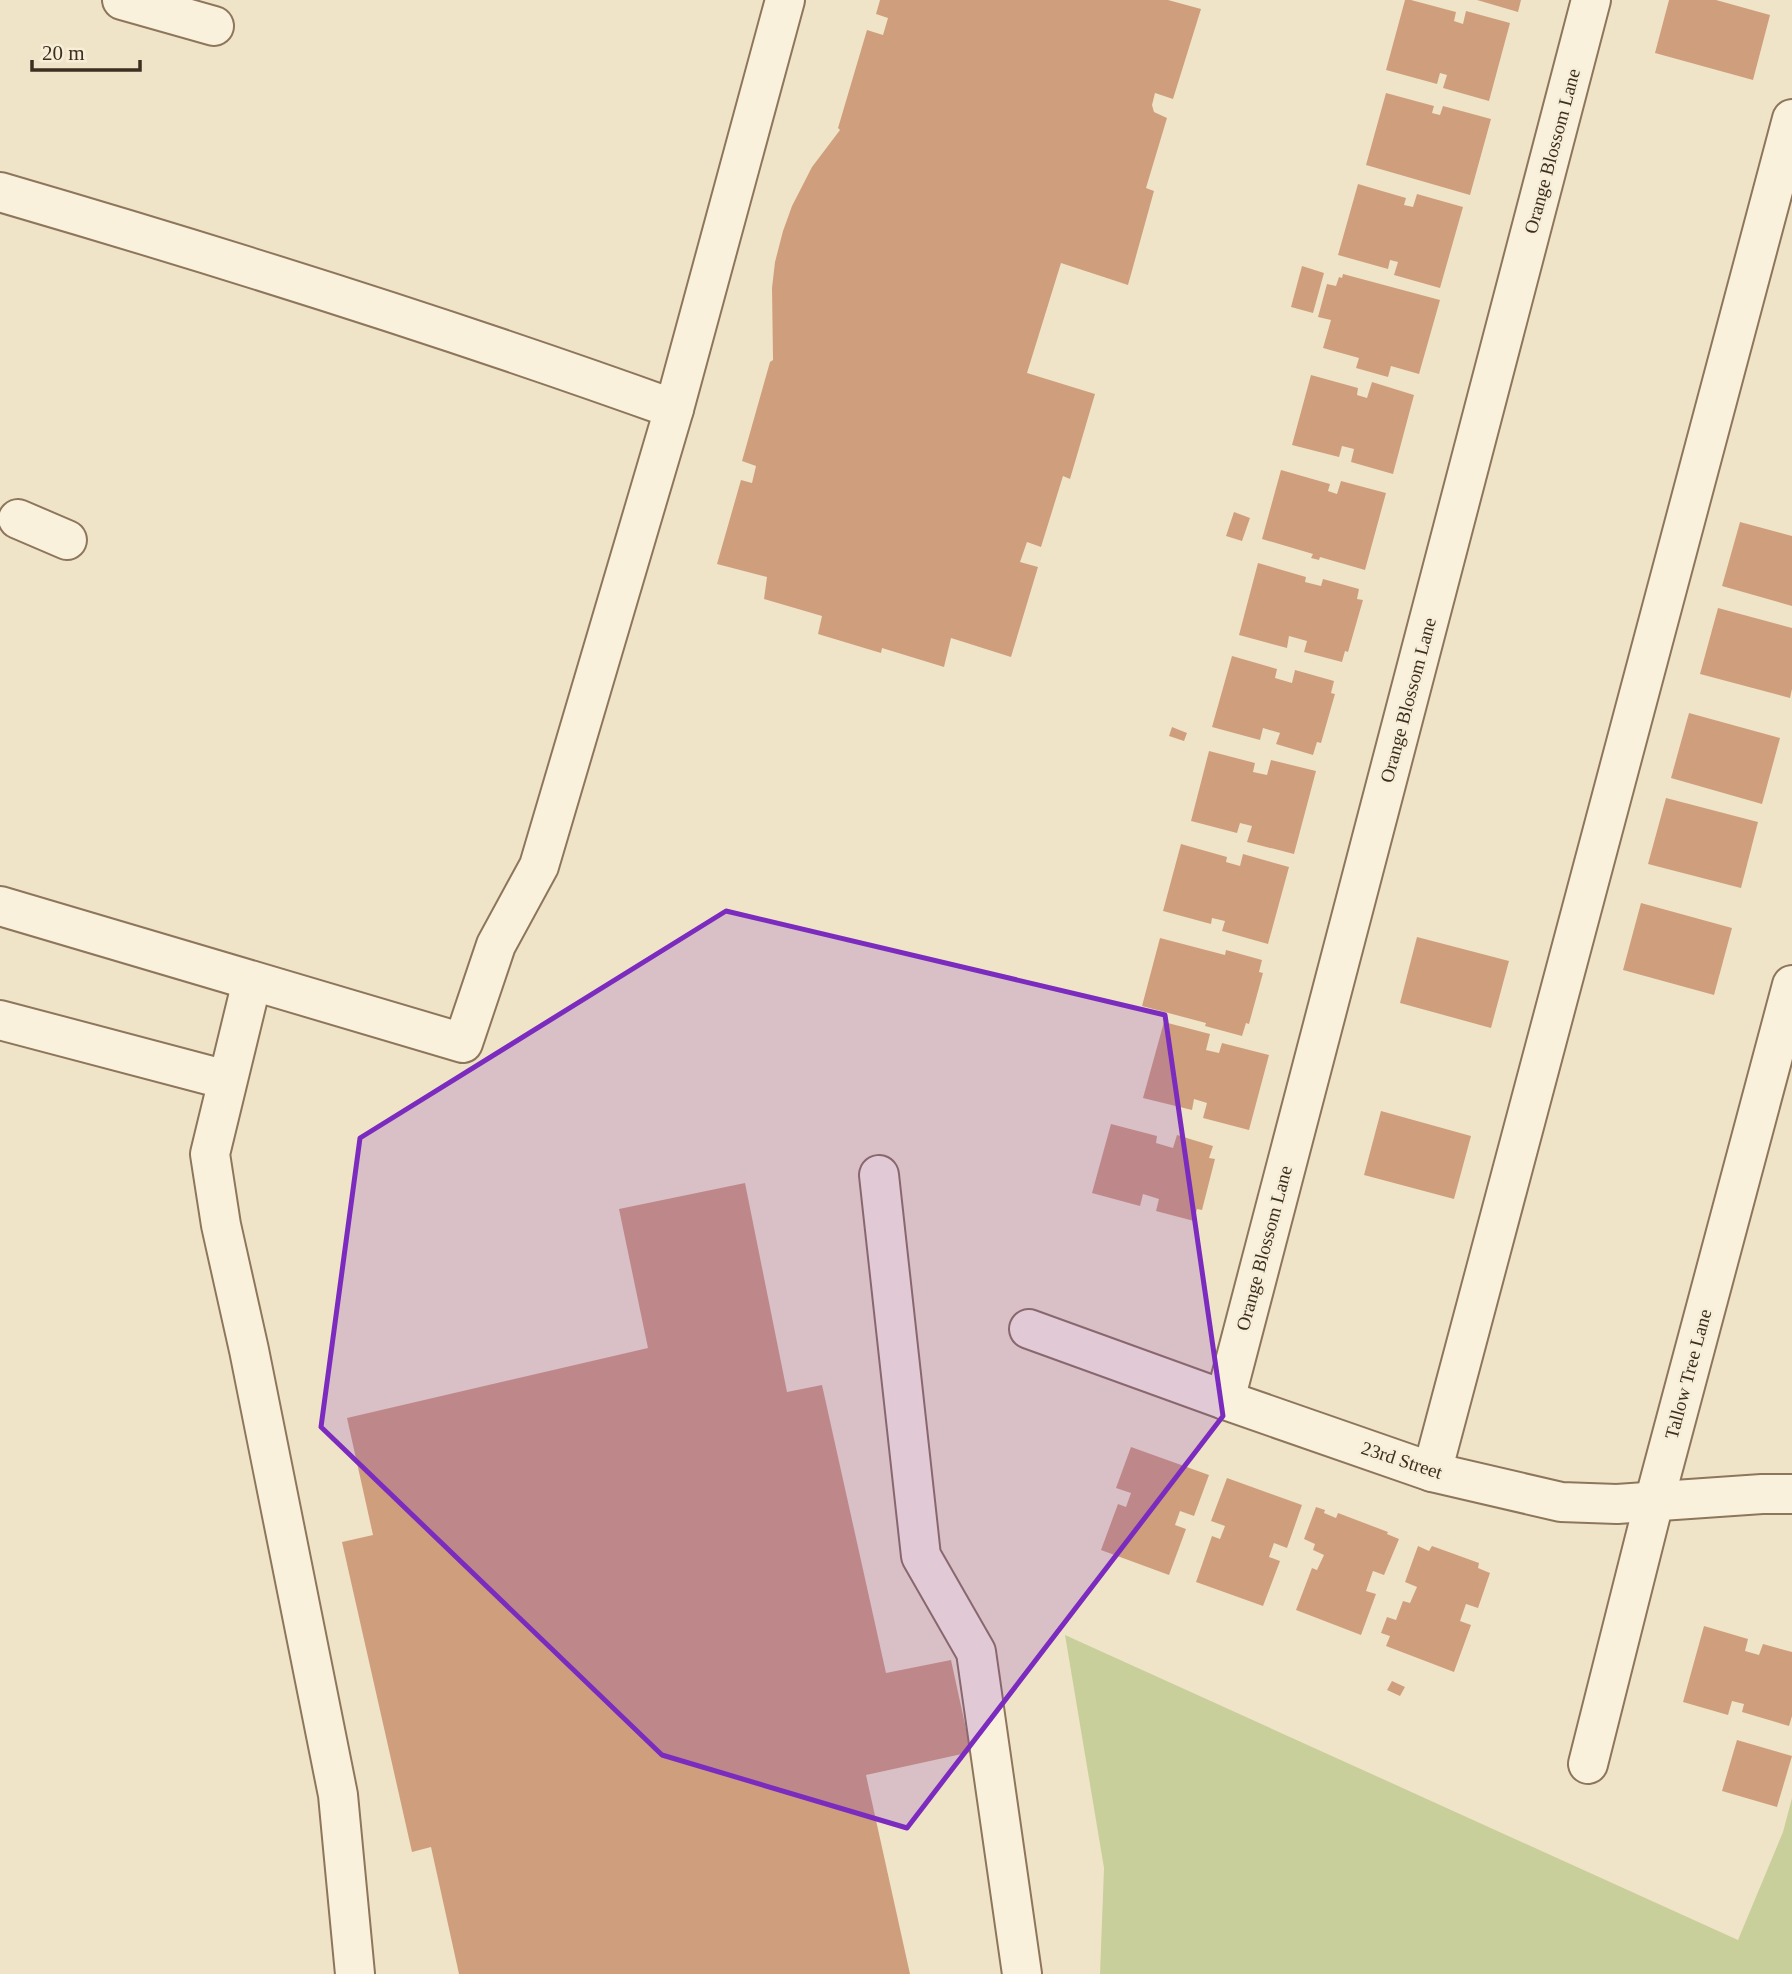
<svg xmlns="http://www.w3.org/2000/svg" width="1792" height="1974" font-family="'Times New Roman',serif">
  <rect width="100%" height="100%" fill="#f0e4c8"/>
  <path fill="#c9cf9b" d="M1065,1635l673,305 45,-108 9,-34v176h-692l4,-106z"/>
  <g fill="#cf9f7d">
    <path d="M880,0h288l33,9 -28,90 -18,-6 -3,12 2,7 13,6 -21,70 8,3 -26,94 -67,-22 -34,110 68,21 -25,85 -7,-3 -22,71 -14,-5 -7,20 18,5 -27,90 -60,-19 -7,29 -62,-19 -1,5 -63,-19 4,-18 -58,-17 3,-22 -50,-13 24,-84 11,3 4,-17 -14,-5 28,-99 3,-2 -1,-72 3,-26 8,-31 9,-25 20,-39 28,-37 -2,-2 29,-98 16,5 5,-17 -12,-4z"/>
    <path d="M1405,0h6l45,12 -2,9 9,3 3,-13 44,12 -21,78 -46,-13 4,-13 -7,-2 -3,11 -51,-14z"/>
    <path d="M1477,0h44l-3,12z"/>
    <path d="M1669,0h47l54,15 -17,65 -98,-27z"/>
    <path d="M1386,93l48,13 -2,7 8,2 3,-9 48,13 -21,76 -104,-30z"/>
    <path d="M1358,184l48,14 -2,7 9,2 4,-13 46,13 -23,81 -46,-13 4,-13 -8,-2 -2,9 -50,-14z"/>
    <path d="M1302,266l22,7 -11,40 -22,-6z"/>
    <path d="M1343,274l97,26 -21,74 -28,-8 -3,11 -32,-9 3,-10 -36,-10 8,-28 -13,-3 9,-33 9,2 3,-9 3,1z"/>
    <path d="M1311,375l47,13 -1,7 10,3 5,-16 42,13 -21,79 -42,-12 3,-13 -12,-3 -3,11 -47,-12z"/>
    <path d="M1281,470l49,14 -2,7 9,3 4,-13 45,12 -21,77 -45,-13 -1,3 -8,-2 2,-4 -51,-15z"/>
    <path d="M1234,512l16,6 -8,23 -16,-5z"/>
    <path d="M1740,522l52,14v70l-70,-20z"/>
    <path d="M1258,563l48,14 -1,5 16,4 2,-7 36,10 -2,10 6,1 -15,52 -3,-1 -3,11 -38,-10 3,-11 -18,-5 -2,12 -48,-13z"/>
    <path d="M1718,608l74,20v61l-2,9 -90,-24z"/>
    <path d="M1232,656l45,13 -2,9 17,5 3,-13 39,11 -3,12 4,1 -14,49 -4,-1 -4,13 -37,-11 4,-11 -17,-5 -3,12 -48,-13z"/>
    <path d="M1689,713l91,25 -18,66 -91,-26z"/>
    <path d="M1172,727l15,6 -3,8 -15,-5z"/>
    <path d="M1209,751l46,12 -2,9 14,3 4,-15 45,11 -22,83 -47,-12 5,-16 -12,-3 -3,10 -46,-12z"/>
    <path d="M1666,798l92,24 -17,66 -93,-24z"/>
    <path d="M1181,844l46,13 -1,5 14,4 3,-12 46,13 -21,77 -46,-13 3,-10 -13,-3 -1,6 -48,-13z"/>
    <path d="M1641,903l91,25 -18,67 -91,-25z"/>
    <path d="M1417,937l92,24 -18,67 -91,-25z"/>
    <path d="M1160,938l65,17 1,-5 36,10 -3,12 4,1 -14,51 -3,-1 -4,13 -37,-10 1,-3 -64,-17z"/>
    <path d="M1164,1022l46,12 -4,16 13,3 3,-10 47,12 -20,75 -46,-12 4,-15 -13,-4 -2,11 -49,-12z"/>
    <path d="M1381,1111l90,25 -17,63 -90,-24z"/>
    <path d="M1111,1124l46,12 -1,7 17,5 4,-13 36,11 -4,12 6,1 -13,51 -5,-1 -3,12 -38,-10 3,-12 -16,-5 -3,12 -48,-13z"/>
    <path d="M745,1183l42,209 35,-7 64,288 65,-13 20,92 -105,23 44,199h-451l-28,-127 -19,5 -70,-310 31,-7 -26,-117 301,-70 -29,-139z"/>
    <path d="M1131,1447l78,28 -15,41 -14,-5 -5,14 11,4 -17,46 -68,-25 17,-46 8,3 5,-14 -15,-5z"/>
    <path d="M1227,1478l75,27 -15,43 -13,-5 -5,14 11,4 -17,45 -67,-24 16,-46 8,3 5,-13 -14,-5z"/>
    <path d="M1316,1507l9,3 -1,3 12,5 2,-5 50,19 -1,2 12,5 -15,36 -11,-4 -7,20 10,3 -15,41 -65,-25 16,-42 5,2 7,-15 -11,-5 2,-6 -11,-5z"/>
    <path d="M1418,1546l11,5 3,-5 47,17 -1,5 12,5 -12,35 -12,-4 -6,17 11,4 -17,47 -68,-26 4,-10 -9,-3 6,-16 9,3 7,-19 7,2 7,-16 -12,-5z"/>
    <path d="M1704,1626l44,13 -3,12 14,4 4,-11 29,8v64l-3,10 -47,-14 2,-8 -12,-3 -4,14 -45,-13z"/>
    <path d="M1392,1681l13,6 -5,9 -13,-6z"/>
    <path d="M1737,1740l55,16 -15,51 -55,-16z"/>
  </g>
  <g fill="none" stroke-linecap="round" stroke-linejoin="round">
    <defs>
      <g id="minor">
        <path d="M122,0l92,26"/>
        <path d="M0,192c226,66 452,137 674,217l-135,457 -43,79 -33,98 -463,-137"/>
        <path d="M674,409l111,-409"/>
        <path d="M18,519l49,21"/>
        <path d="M252,981l-42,173 11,71 28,125 89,445 17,179"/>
        <path d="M0,1020l227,60"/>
        <path d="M879,1175l42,381 55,96 46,322"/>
        <path d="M1029,1329l196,71 207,72 129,30 56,2 145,-10h30"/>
        <path d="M1225,1400l366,-1400"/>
        <path d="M1432,1472l360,-1353"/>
        <path d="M1588,1764l66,-262 138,-517"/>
      </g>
    </defs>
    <use href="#minor" stroke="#8d765c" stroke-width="42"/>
    <use href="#minor" stroke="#faf1dc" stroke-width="38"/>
  </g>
  <path fill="#7b2cbf" fill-opacity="0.2" stroke="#7b2cbf" stroke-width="5" stroke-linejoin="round" d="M726,911l439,104 58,401 -316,412 -245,-73 -341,-328 39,-289z"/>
  <g text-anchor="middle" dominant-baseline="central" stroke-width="5" stroke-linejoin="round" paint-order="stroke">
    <g font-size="19" fill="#3d2e20" stroke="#f7eed8">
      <text transform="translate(1552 151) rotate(-75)">Orange Blossom Lane</text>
      <text transform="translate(1408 700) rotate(-75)">Orange Blossom Lane</text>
      <text transform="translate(1264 1248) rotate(-75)">Orange Blossom Lane</text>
      <text transform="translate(1688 1374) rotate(-75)">Tallow Tree Lane</text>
      <text transform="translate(1402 1460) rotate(18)">23rd Street</text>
    </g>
  </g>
  <path d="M32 60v10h108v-10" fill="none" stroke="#3d2e20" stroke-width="3.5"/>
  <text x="42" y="60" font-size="21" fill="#3d2e20" stroke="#f7eed8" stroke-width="5" paint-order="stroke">20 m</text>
</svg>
